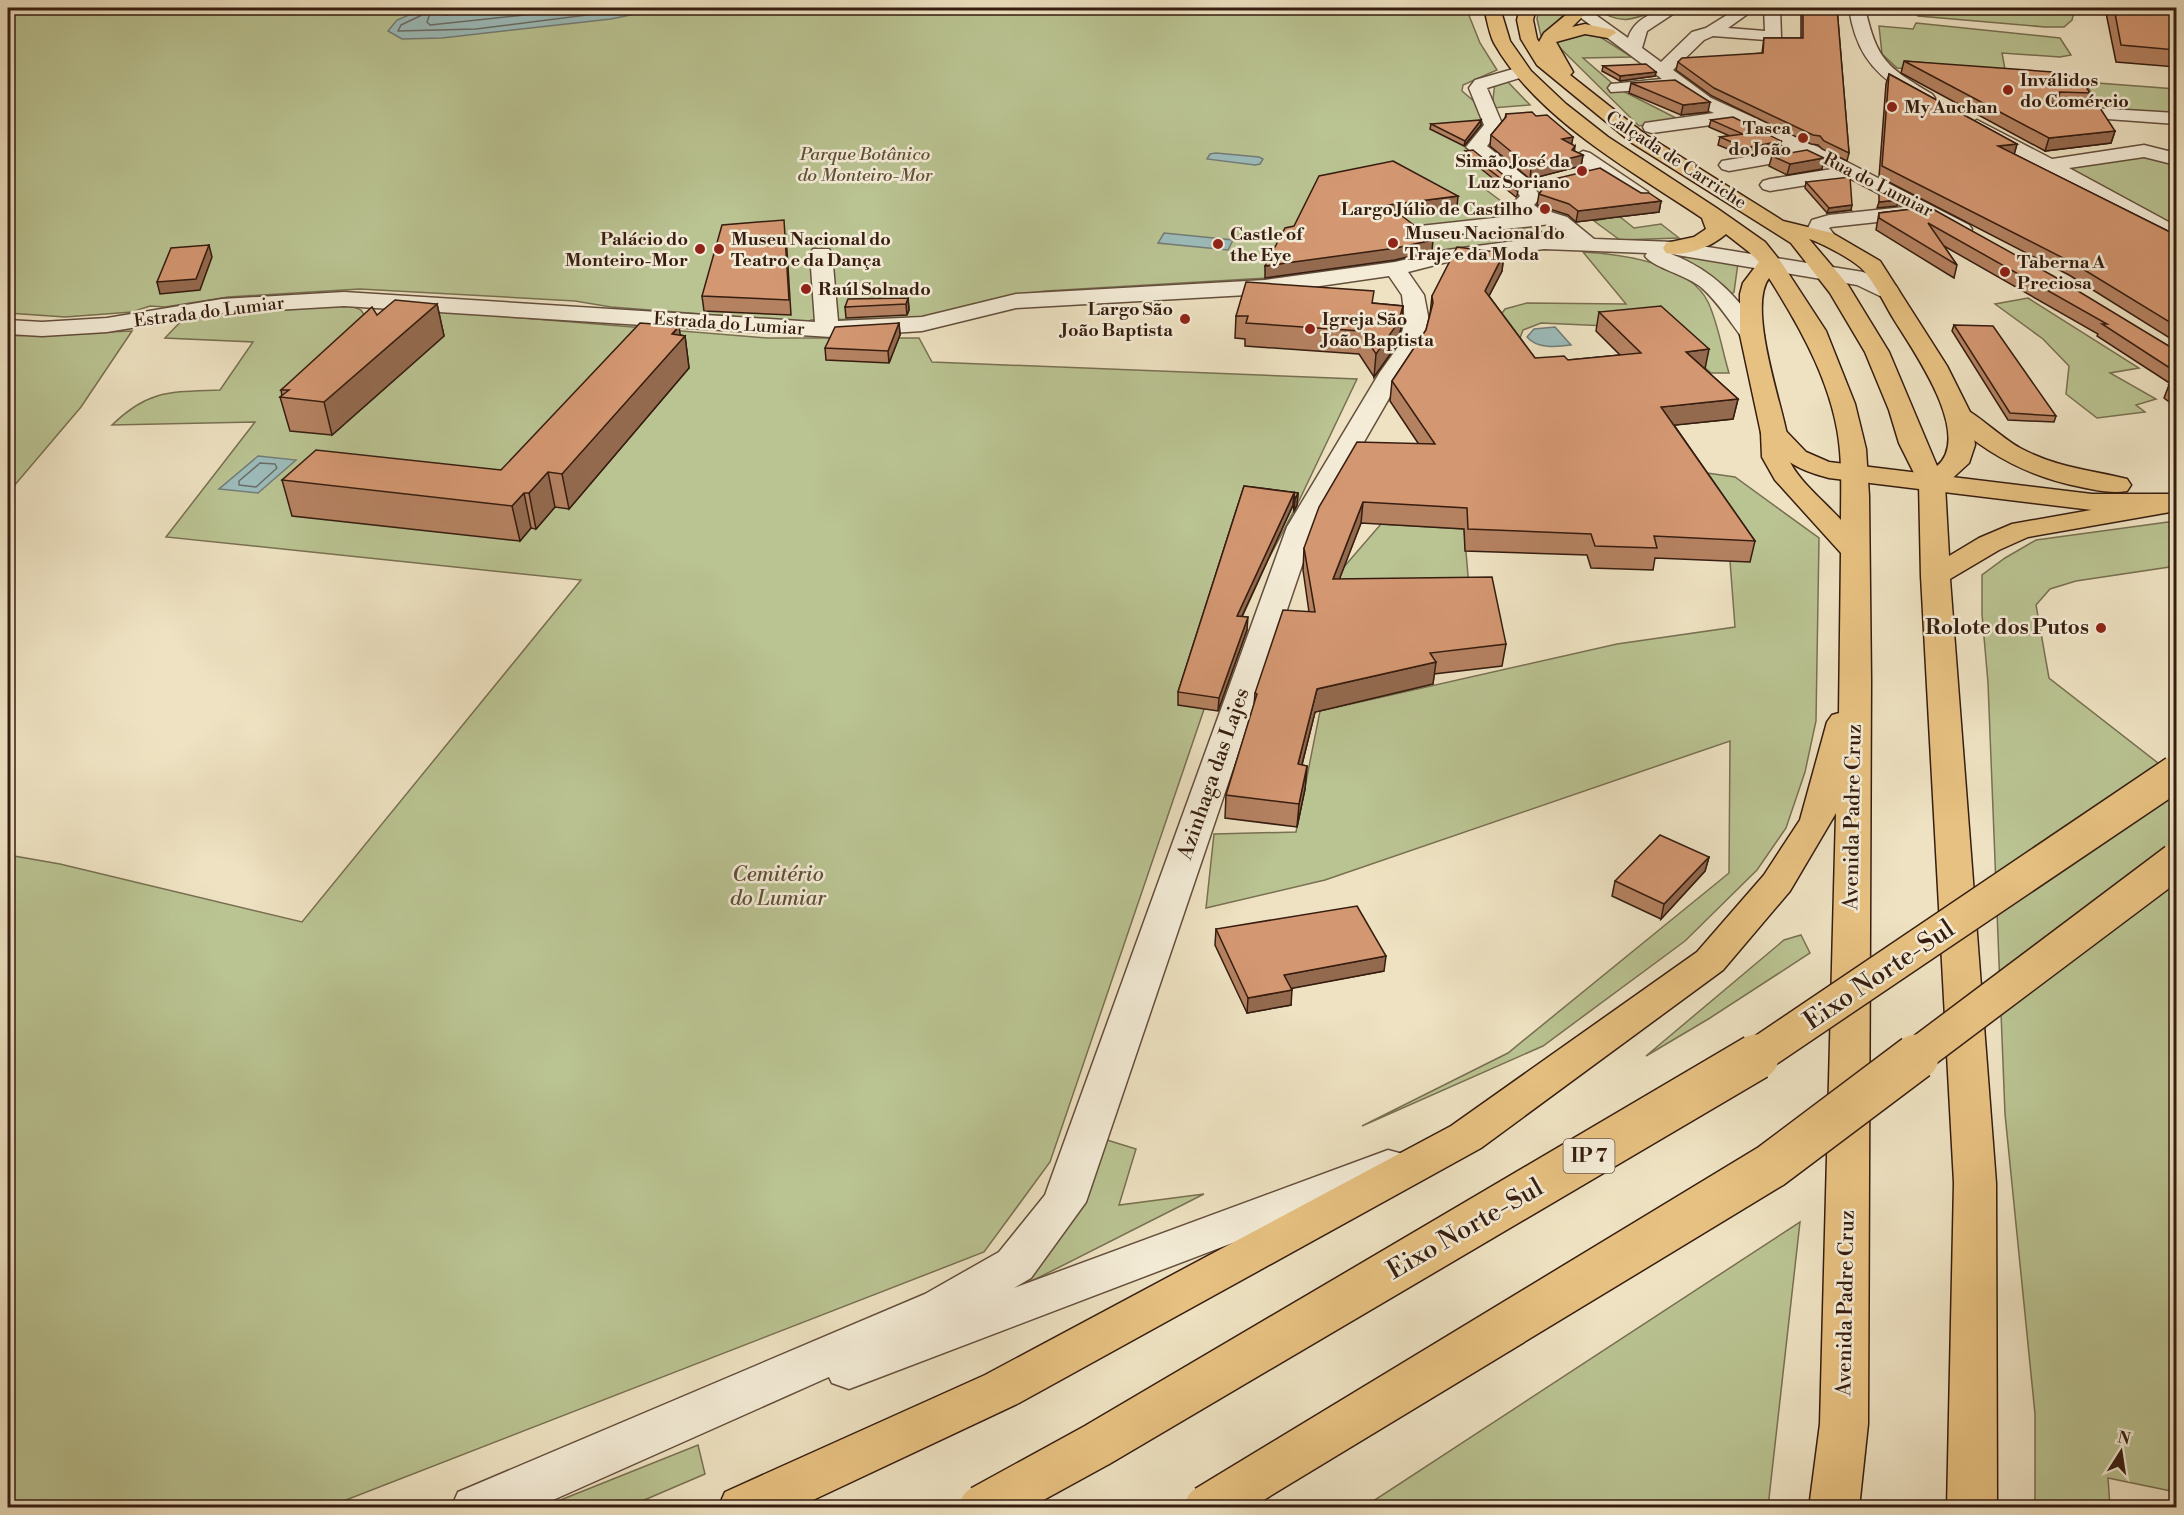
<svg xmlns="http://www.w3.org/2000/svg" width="2184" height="1515" font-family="'Libre Bodoni',serif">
  <rect width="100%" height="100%" fill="#eee2c2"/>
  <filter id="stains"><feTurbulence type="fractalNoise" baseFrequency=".00333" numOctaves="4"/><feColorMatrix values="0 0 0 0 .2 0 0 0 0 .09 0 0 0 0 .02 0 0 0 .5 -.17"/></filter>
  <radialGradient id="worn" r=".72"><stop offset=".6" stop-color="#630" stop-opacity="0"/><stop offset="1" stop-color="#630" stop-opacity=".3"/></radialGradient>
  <g fill="#bac392" stroke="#787051" stroke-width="1.5">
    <path d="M8,8h1458l14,35 17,27 -34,15 -1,6 21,18 2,17 -6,11 -20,5 19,11 32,27 -29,6 69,52 -283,40 -222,13 -36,5 -82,22 -116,2 -4,2 -196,-15 -36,-6 -215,-12 -132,8 -63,10 -15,-1 -18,6 -67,5 -57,-4z"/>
    <path d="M1539,8h24l2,6 -24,22 -4,-17z"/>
    <path d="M1596,8h66c-27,11 -41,19 -66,0z"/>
    <path d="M1896,8h179l-3,12 -8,7h-19l-127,-11 -6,-7z"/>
    <path d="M1916,23l144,15 11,17 -11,2 -58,-4 3,16 -86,1 -22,-2 -15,-14 -3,-28 34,3z"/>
    <path d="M1583,34l14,1 35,22 -49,1 36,31 57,29 -37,8 -86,-85z"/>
    <path d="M1505,79l25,26 -38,3 3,-26z"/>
    <path d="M2084,82l92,7v25l-75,-6z"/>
    <path d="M2166,154l10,5v72h-4l-124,-66z"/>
    <path d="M1619,216l15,12 27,-4 18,14 -59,2 -26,-19z"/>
    <path d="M1583,252c38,2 106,11 125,50 10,21 14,48 21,71h-18l-54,-48 -49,1 -67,-3 -18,7 -7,19 -44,13 -44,-43 65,7 12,-17 22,-6 99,1z"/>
    <path d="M1679,253l59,10 -4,29 -4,3 -24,-22 -34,-18z"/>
    <path d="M2028,298l111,70 -29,5 46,26 -20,6 9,7 -48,6 -31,-24 3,-28 -26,-27 -48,-35z"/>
    <path d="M345,303l16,7 5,8 48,-9 353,29h152l13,24 425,17 -60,126 -29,55 -53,117 -165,485 -66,90 -656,255h-320v-652l52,9 242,58 279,-342 -415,-43 89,-115 -143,3c37,-36 60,-33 108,-35l33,-48 -88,-4 21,-22 65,-8z"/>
    <path d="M132,331l-51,76 -73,86v-157z"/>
    <path d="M1686,470l49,7 84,61 -3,183 -11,51 -19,56 -29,42 -72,71 -142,105 -181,80 146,-73 221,-180 1,-132 -405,139 -119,28 8,-74 82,-2 24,-121 297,-67 118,-17 -5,-66z"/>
    <path d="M2168,522l8,1v43l-100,15 -26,8 -14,16 13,73 127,99v715l-68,-14 2,29h-75v-93l-30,-300 -17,-431 -6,-69v-39l23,-17 31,-18z"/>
    <path d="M1381,524l83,5 5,58 -135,-6 -34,-14 43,1z"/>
    <path d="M1801,935l9,18 -100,65 -64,38 138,-116z"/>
    <path d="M1107,1140l29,9 -17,56 85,-11 -178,90 -6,-3z"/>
    <path d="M1800,1222l-32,285h-404z"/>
    <path d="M698,1445l7,29 -77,33h-85z"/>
  </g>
  <g fill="#9cbcbb" stroke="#737c77" stroke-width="1.5">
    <path d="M425,8h240l-54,11 -169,19 -40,1 -14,-8 9,-11z"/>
    <path d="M1216,153l43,4 4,2 -3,5 -5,1 -48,-6 3,-5z"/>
    <path d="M1164,233l69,7 -5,10 -70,-7z"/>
    <path d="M1555,327l16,18c-14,2 -34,4 -44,-8l7,-8z"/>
    <path d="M258,456l38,4 -38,33 -39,-4z"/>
  </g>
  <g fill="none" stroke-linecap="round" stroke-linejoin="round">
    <g stroke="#696c66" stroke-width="1.5">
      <path d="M425,8l-3,7 -21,10 -3,6 78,-2 166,-21"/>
      <path d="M432,8l-5,14 3,3 161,-17"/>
      <path d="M441,8l3,7 67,-7"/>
      <path d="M260,463l15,1 2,4 -21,19 -17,-2v-4z"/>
    </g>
    <defs>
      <g id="minor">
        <path d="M1568,8h18l42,30c7,-22 33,-30 54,-30l-35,23 -5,17 19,14 31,-30 14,-4 32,-20h18l-28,20 37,3 -1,-23h16l1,29 -2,4 -66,-5 -9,4 -31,30 38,28 107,49 151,78 3,4 -3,4h-14l-32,-16 -92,10 -2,1 7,9 -4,4h-14l-10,-13 4,-8 17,-5 75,-8 -55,-29 -79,13 -7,-2 -3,-4 3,-4 7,-2 62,-10 -24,-12 -79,14 -7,-2 -3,-4 3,-4 69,-12 -58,-27 -81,11 -7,-2 -2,-4 2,-4 69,-10 -15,-7 -24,-18 -64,4 -3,-4 3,-4 51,-5z"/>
        <path d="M1849,8h16c12,53 22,59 67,86l3,4 -3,4c-11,3 -20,-5 -29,-11 -34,-21 -48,-44 -54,-83z"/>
        <path d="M1520,67l9,5 -3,4 -39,12 16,38 -16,20 40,32 14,19 -7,8 4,3 29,9 27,22 80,3 40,6 149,24 33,14 3,5 -3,5h-16l-23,-11 -186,-31c44,17 66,43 93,81l-4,5h-16c-13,-17 -26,-38 -42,-52 -13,-12 -50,-21 -57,-32l2,-3 -103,-4 -97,13 -39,10 16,23 5,26 -7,27 -19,26 -88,153 -229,675 -55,76 -17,10 374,-138 15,4 6,12 -6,12 -554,211 -17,-6 -3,-6 -294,131h-84l7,-16 467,-198 74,-42 46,-57 242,-668 93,-155 18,-25 7,-26 -3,-26 -13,-19 -124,18 -249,14 -94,23 -91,6 -487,-31 -122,7 -115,19 -65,4 -34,-2v-14l34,2 65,-4 115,-19 122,-7 471,30 -5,-68 3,-5h16l3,5 6,67 84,-4 94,-23 249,-14 130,-18 52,-12 97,-13 23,1 -16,-14 -131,14 -7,-2 -4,-4 4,-4 7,-2 101,-11 -8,-12 7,-7 -7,-10 -47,-39 18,-22 -15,-37 6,-8z"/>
        <path d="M2059,106l117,7v11l-123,-9 -3,-4z"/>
        <path d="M1977,120l75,39 92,-14 32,8v12l-32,-8 -75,11 107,58v14l-7,-2 -199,-108 -2,-4z"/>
        <path d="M1583,151l7,2 58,39 -3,4h-14l-55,-35 -3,-4z"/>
      </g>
      <g id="major">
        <path d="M1958,406c17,5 43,32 62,42 35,19 70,22 107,31l4,6 -4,6c-15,3 -31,-1 -46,-4 -51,-10 -94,-32 -132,-68l-4,-5 4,-5z"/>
        <path d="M1774,425l9,3 23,24 23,10 263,32h84v16h-84l-263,-32c-31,-8 -50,-18 -68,-45l4,-5z"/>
      </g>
      <g id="highway">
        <path d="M1484,8h16l10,33 21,30 35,33 42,33 110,72 47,33 16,20 45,69 29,73 11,45 3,47 2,184 -3,744 -9,84h-50l11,-84 16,-611 -46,78 -67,79 -242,178 -462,255 -223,105h-78l7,-16 260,-117 466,-249 246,-174 67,-77 36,-55 27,-98 5,-7 7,-2 2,-160 -66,-73 -13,-23 -1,-24 -21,-98v-41l3,-11 16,-21 -10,-10 -23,-18c-15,13 -40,23 -60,19l-3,-5 3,-5 28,-6 12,-8 -4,-11c-70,-47 -165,-99 -208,-175 -5,-10 -7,-24 -10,-35zM1769,278c33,52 66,111 71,173 2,23 1,46 1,69 -14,-16 -47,-43 -53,-63 -2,-8 0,-18 -2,-27 -7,-34 -38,-124 -17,-152z"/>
        <path d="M1520,8h16l-3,12 4,19 2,3 5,-9 29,-24h12l2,3 -15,15 13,-3 29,6 2,3 -8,5 -23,-4 -29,8 17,30 -3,3 76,60 137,86 49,12 48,28 67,105 24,48 4,31 -6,18 -24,22 4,71 30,-18 33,-14 164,-29v16l-148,26 -29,13 -49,29 46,604 1,325h-50l7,-325 -33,-607 -2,-93 -20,-40 -10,-33 -24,-58 -35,-59 -39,-50 -159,-100 -95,-78 -16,-26 -4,-19zM1809,239c13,4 47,22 55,32 12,14 20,32 29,47 19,31 81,117 44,148l-48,-114 -41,-67z"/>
      </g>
    </defs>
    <use href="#minor" stroke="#644e3c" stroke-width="3"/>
    <use href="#major" stroke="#361d10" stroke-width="3"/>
    <use href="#highway" stroke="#361d10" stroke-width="3"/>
    <use href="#minor" fill="#f4ecd7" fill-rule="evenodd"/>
    <use href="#major" fill="#e7c181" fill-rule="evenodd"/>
    <use href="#highway" fill="#e7c181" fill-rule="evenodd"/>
    <defs>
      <g id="highway-bridge-far1">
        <path d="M1754,1058l422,-285"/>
        <path d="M1914,1058l262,-197"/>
      </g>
      <g id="highway-bridge">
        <path d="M982,1508l115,-63 659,-388"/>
        <path d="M1207,1508l564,-342 145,-109"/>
      </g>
    </defs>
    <use href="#highway-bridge-far1" stroke="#361d10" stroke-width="38" stroke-linecap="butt"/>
    <use href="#highway-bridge" stroke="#361d10" stroke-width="48" stroke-linecap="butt"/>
    <use href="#highway-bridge-far1" stroke="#e7c181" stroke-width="35"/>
    <use href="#highway-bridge" stroke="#e7c181" stroke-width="45"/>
  </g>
  <g fill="#b58261" stroke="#361d10" stroke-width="1.5">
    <path d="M1801,8h36l12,145 -2,8 -25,-12 -4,-4 -7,-1 -99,-48 -36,-26 2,-8 84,-9 2,-15h37z"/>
    <path d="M2105,8h71v59l-60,-5z"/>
    <path d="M1904,61l166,16 20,16 -3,12 -31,-1 59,27 -4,12 -66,8 -144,-78z"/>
    <path d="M1603,66l53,6 -1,4 -35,5 -18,-10z"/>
    <path d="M1889,74l128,70 -3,10 162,81v107l-107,-67 -190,-98 7,-93z"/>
    <path d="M1631,83l77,29 -27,3 -52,-22z"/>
    <path d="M1506,114l66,30 2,7 9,4 -2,11 -51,13 -40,-33 1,-11 14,-17z"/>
    <path d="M1711,120l70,21 -1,7 -37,7 -25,-10 2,-8 10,-1 -21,-9z"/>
    <path d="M1431,124l50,1 -17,21 -34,-17z"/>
    <path d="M1465,151l53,39 -1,6 -1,1 -51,-41z"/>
    <path d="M1772,156l52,2 -2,11 -35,6 -18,-9z"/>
    <path d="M1542,182l99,11 20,8 -2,11 -83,10 -8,-7 -31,-10 2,-11 2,-3z"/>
    <path d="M1806,182l45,28 -24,3 -22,-25z"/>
    <path d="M1929,207l243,141 4,1v58l-12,-9 5,-13 2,-1 -74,-48 1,-2 -154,-88 13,19 -3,13 -78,-48 3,-17z"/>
    <path d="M786,235l5,80 -87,-4 -2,-15z"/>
    <path d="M1504,253l-2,18 -13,25 46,62 33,2 52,-5 -24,-24 3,-19 106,57 33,30 -5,20 -59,6 81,116 -5,21 -95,-4 -2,12 -62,-2 -4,-13 -122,-4 -1,-22 -103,-6 -22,56 167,65 -4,22 -68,8 -1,10 -118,28 -13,53 5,1 -2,23 -8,38 -72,-9 1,-23 28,-90 1,-12 54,-81 -6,-42 1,-22 114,-105 -28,-42 2,-20 34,-51 4,-16 2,-18z"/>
    <path d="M908,298l1,12 -2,5 -61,3 -1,-11z"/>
    <path d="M1373,303l30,3 -2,22 -5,18 -22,31 -15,-23 -114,-8v-7l-10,-1 1,-22z"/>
    <path d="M437,304l7,32 -112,99 -42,-4 -10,-34 2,-1 -1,-6 96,-75z"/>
    <path d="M899,323l1,12 -11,28 -63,-3 -1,-12z"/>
    <path d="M1954,325l102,91 -2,6 -46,-2 -56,-89z"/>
    <path d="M681,335l4,1 4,32 -120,141 -14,-2 -19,22 -5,-1 -11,13 -228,-25 -10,-36 219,-10z"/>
    <path d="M1244,486l54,7 -1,12 -3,6 -1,-6 -51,111 5,14 -29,81 -40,-6v-13z"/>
    <path d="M1709,857l-4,14 -44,48 -49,-23 3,-15z"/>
    <path d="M1216,929l168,42 -93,17v17l-44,8 -32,-68z"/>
  </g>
  <g fill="#946a4f" stroke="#361d10" stroke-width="1.5">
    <path d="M1656,72l-1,4 -35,5v-5z"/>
    <path d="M2060,92l-4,12 -10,7 3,-13z"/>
    <path d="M1710,102l-2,10 -27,3 2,-10z"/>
    <path d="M1481,120v5l-17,21 1,-5z"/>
    <path d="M2115,131l-4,12 -66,8 4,-13z"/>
    <path d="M1573,137l-2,11 -9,-9z"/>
    <path d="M1781,141l-1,7 -37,7 2,-7z"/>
    <path d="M2017,144l-3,11 -16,-9z"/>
    <path d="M1575,146l-1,10 9,-1 -2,11 -51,13 1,-11 41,-18z"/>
    <path d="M1824,158l-2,11 -35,6 3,-11z"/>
    <path d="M1458,196l-1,11 -71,9 2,-11z"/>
    <path d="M1898,200l-1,6 -20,2 2,-6z"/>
    <path d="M1661,201l-2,11 -83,10 2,-11z"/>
    <path d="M1852,205l-1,5 -24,3 2,-5z"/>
    <path d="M1433,240l-1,11 -37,9 -130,18v-12z"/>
    <path d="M209,245l3,12 -12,33 -40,4 -3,-12z"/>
    <path d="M1504,253l-2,18 -20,38 3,-18z"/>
    <path d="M908,298l1,12 -2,5 -1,-11z"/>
    <path d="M437,304l7,32 -112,99 -8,-33z"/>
    <path d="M1403,306l-2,22 -5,18 -22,31 2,-23z"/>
    <path d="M899,323l1,12 -11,28 -1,-12z"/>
    <path d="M679,326l2,14 4,-4 4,32 -120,141 -7,-35z"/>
    <path d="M1709,349l-4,20 -19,-17z"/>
    <path d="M1738,399l-5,20 -76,8 4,-20z"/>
    <path d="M548,472l7,35 -19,22 -7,-36z"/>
    <path d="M524,493l7,35 -11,13 -8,-35z"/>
    <path d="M1294,493l-1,12 -57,124 1,-13z"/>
    <path d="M1298,493l-1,12 -3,6 1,-12z"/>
    <path d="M1363,502l-2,21 -30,78 2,-22z"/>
    <path d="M1248,617l-1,13 -29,81 1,-13z"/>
    <path d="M1436,662l-3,22 -118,28 -19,76 2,-24 19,-75z"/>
    <path d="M1307,766l-2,23 -8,38 2,-23z"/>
    <path d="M1709,857l-4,14 -44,48 3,-15z"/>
    <path d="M1386,956l-2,15 -101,19 1,-15z"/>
    <path d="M1292,990l-1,15 -44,8 1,-15z"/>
  </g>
  <g fill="#d39771" stroke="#361d10" stroke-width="1.5">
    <path d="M1803,8h34l12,145 -25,-12 -4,-5 -7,-1 -99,-47 -36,-26 4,-4 81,-5 1,-15h39z"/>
    <path d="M2114,8h62v42l-55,-5z"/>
    <path d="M1904,61l163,12 3,4 10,1 10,15 -30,-1 -11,6 4,6 47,4 15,23 -66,7z"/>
    <path d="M1646,64l10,8 -36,4 -17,-10z"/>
    <path d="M1889,74l128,70 -19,2 178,89v91l-103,-63 -191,-97z"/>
    <path d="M1675,80l35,22 -27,3 -52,-22z"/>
    <path d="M1532,112l4,4 11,-1 26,22 -11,2 13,7 -3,4 11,5 -52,13 -40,-33 15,-18v-3z"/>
    <path d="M1733,117l48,24 -36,7 -25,-11 23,-3 -32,-14z"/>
    <path d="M1481,120l-16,21 -34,-17z"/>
    <path d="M1473,150l39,32 6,8 -1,1 -52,-40z"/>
    <path d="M1807,150l17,8 -34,6 -18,-8z"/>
    <path d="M1393,161l65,35 -70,9 45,35 -37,8 -131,18 20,-38 9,-2 25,-50z"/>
    <path d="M1600,168l41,25h8l12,8 -83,10 -9,-7 -30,-10 6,-8 -3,-4z"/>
    <path d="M1850,177l2,28 -23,3 -23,-26z"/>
    <path d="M1879,191l19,9 -19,2z"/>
    <path d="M1929,207l126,70 117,71 4,1v23l-74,-48h5l-179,-101 29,42 -78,-47v-5z"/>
    <path d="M784,220l5,80 -87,-4 20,-71z"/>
    <path d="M209,245l-13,34 -39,3 14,-34z"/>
    <path d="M1457,247l47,6 -19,38 50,67 29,-2 4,4 73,-7 -42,-41 62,-6 48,43 -23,3 52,47 -77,8 94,134 -101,-5 3,12 -62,-2 -4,-12 -123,-5 -1,-21 -104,-6 -30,77 159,-2 14,67 -76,9 6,9 -119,27 -19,75 9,2 -8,38 -73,-9 31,-101 -2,-1 28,-83 32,2 -11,-64 15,-41 38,-65 78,2 -43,-63 34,-51 7,-27 -1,-7z"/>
    <path d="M1246,282l128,9 -2,12 31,3 -5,17 -22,31 -15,-23 -115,-8 2,-7h-12z"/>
    <path d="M908,298l-2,6 -61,3 3,-8z"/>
    <path d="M395,300l42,4 -113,98 -44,-5 9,-7h-8l91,-83 5,8z"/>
    <path d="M640,323l39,3 -7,8 13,2 -123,138 -14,-2 -19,21h-5l-12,13 -230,-26 34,-30 185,20z"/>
    <path d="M899,323l-11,28 -63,-3 10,-21z"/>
    <path d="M1954,325l39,1 63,90 -46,-3z"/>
    <path d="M2176,384v6l-7,-5z"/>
    <path d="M1244,486l54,7 -3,6 -1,-6 -57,123 11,1 -29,81 -41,-6z"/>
    <path d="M1660,835l49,22 -45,47 -49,-23z"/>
    <path d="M1357,906l29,50 -102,19 8,15 -44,8 -32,-69z"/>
  </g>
  <g fill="#8f2418" stroke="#f4ecd7" stroke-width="2">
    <circle cx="2008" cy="90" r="6"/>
    <circle cx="1892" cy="107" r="6"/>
    <circle cx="1803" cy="138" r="6"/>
    <circle cx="1582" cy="171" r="6"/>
    <circle cx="1545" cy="209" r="6"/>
    <circle cx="1393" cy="243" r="6"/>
    <circle cx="1218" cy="244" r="6"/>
    <circle cx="700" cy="249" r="6"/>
    <circle cx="719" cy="249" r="6"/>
    <circle cx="2005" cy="272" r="6"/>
    <circle cx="806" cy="289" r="6"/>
    <circle cx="1185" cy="319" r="6"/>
    <circle cx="1310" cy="329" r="6"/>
    <circle cx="2101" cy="628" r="6"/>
  </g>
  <g text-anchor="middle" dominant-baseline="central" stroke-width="5" stroke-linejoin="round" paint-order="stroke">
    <g font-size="18" font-weight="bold" fill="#361d10" stroke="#f4ecd7" text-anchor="start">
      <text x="2020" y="80">Inválidos<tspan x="2020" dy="21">do Comércio</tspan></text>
      <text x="1904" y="107">My Auchan</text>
      <text x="1791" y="128" text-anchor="end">Tasca<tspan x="1791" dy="21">do João</tspan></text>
      <text x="1570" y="161" text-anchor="end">Simão José da<tspan x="1570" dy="21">Luz Soriano</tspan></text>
      <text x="1533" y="209" text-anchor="end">Largo Júlio de Castilho</text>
      <text x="1405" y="233">Museu Nacional do<tspan x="1405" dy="21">Traje e da Moda</tspan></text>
      <text x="1230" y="234">Castle of<tspan x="1230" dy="21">the Eye</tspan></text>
      <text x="688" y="239" text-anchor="end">Palácio do<tspan x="688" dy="21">Monteiro-Mor</tspan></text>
      <text x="731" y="239">Museu Nacional do<tspan x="731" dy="21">Teatro e da Dança</tspan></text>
      <text x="2017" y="262">Taberna A<tspan x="2017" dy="21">Preciosa</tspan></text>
      <text x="818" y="289">Raúl Solnado</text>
      <text x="1173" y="309" text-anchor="end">Largo São<tspan x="1173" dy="21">João Baptista</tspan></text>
      <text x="1322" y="319">Igreja São<tspan x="1322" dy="21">João Baptista</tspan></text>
    </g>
    <g font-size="18" font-style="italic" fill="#5e4f37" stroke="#f4ecd7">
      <text x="865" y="154">Parque Botânico<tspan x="865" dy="21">do Monteiro-Mor</tspan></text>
    </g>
    <g font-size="18" fill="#361d10" stroke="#f4ecd7">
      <text transform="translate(1676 160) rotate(33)">Calçada de Carriche</text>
      <text transform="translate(1878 185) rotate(27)">Rua do Lumiar</text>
      <text transform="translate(209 312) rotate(-7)">Estrada do Lumiar</text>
      <text transform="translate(729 324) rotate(4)">Estrada do Lumiar</text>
    </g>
    <rect fill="#f4ecd7" stroke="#6f5b4c" stroke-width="1.5" x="1563.5" y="1139" width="51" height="34" rx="4.5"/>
    <g font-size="20" font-weight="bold" fill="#361d10">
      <text x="1589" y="1156">IP 7</text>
    </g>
    <g font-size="21" font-weight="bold" fill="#361d10" stroke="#f4ecd7" text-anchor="end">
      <text x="2089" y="628">Rolote dos Putos</text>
    </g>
    <g font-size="21" fill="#361d10" stroke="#f4ecd7">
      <text transform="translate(1214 774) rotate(-71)">Azinhaga das Lajes</text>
      <text transform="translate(1853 817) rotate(-89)">Avenida Padre Cruz</text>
      <text transform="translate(1846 1303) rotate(-89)">Avenida Padre Cruz</text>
    </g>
    <g font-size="21" font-style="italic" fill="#5e4f37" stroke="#f4ecd7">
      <text x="778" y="875">Cemitério<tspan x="778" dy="24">do Lumiar</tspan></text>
    </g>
    <g font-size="26" fill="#361d10" stroke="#f4ecd7">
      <text transform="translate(1879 975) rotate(-34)">Eixo Norte-Sul</text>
      <text transform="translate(1465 1229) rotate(-30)">Eixo Norte-Sul</text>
    </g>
  </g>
  <rect width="2184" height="1515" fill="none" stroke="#eee2c2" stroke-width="30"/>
  <rect x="9" y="9" width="2166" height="1497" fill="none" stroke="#361d10" stroke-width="3"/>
  <rect x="15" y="15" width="2154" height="1485" fill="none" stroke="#361d10" stroke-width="1.5"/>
  <g transform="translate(2121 1452) rotate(12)" stroke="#f4ecd7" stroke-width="4.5" paint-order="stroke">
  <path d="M0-4.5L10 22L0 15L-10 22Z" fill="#361d10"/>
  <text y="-9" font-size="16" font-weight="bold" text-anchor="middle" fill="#361d10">N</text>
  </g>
  <rect width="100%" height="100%" filter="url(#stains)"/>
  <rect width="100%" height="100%" fill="url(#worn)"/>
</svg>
